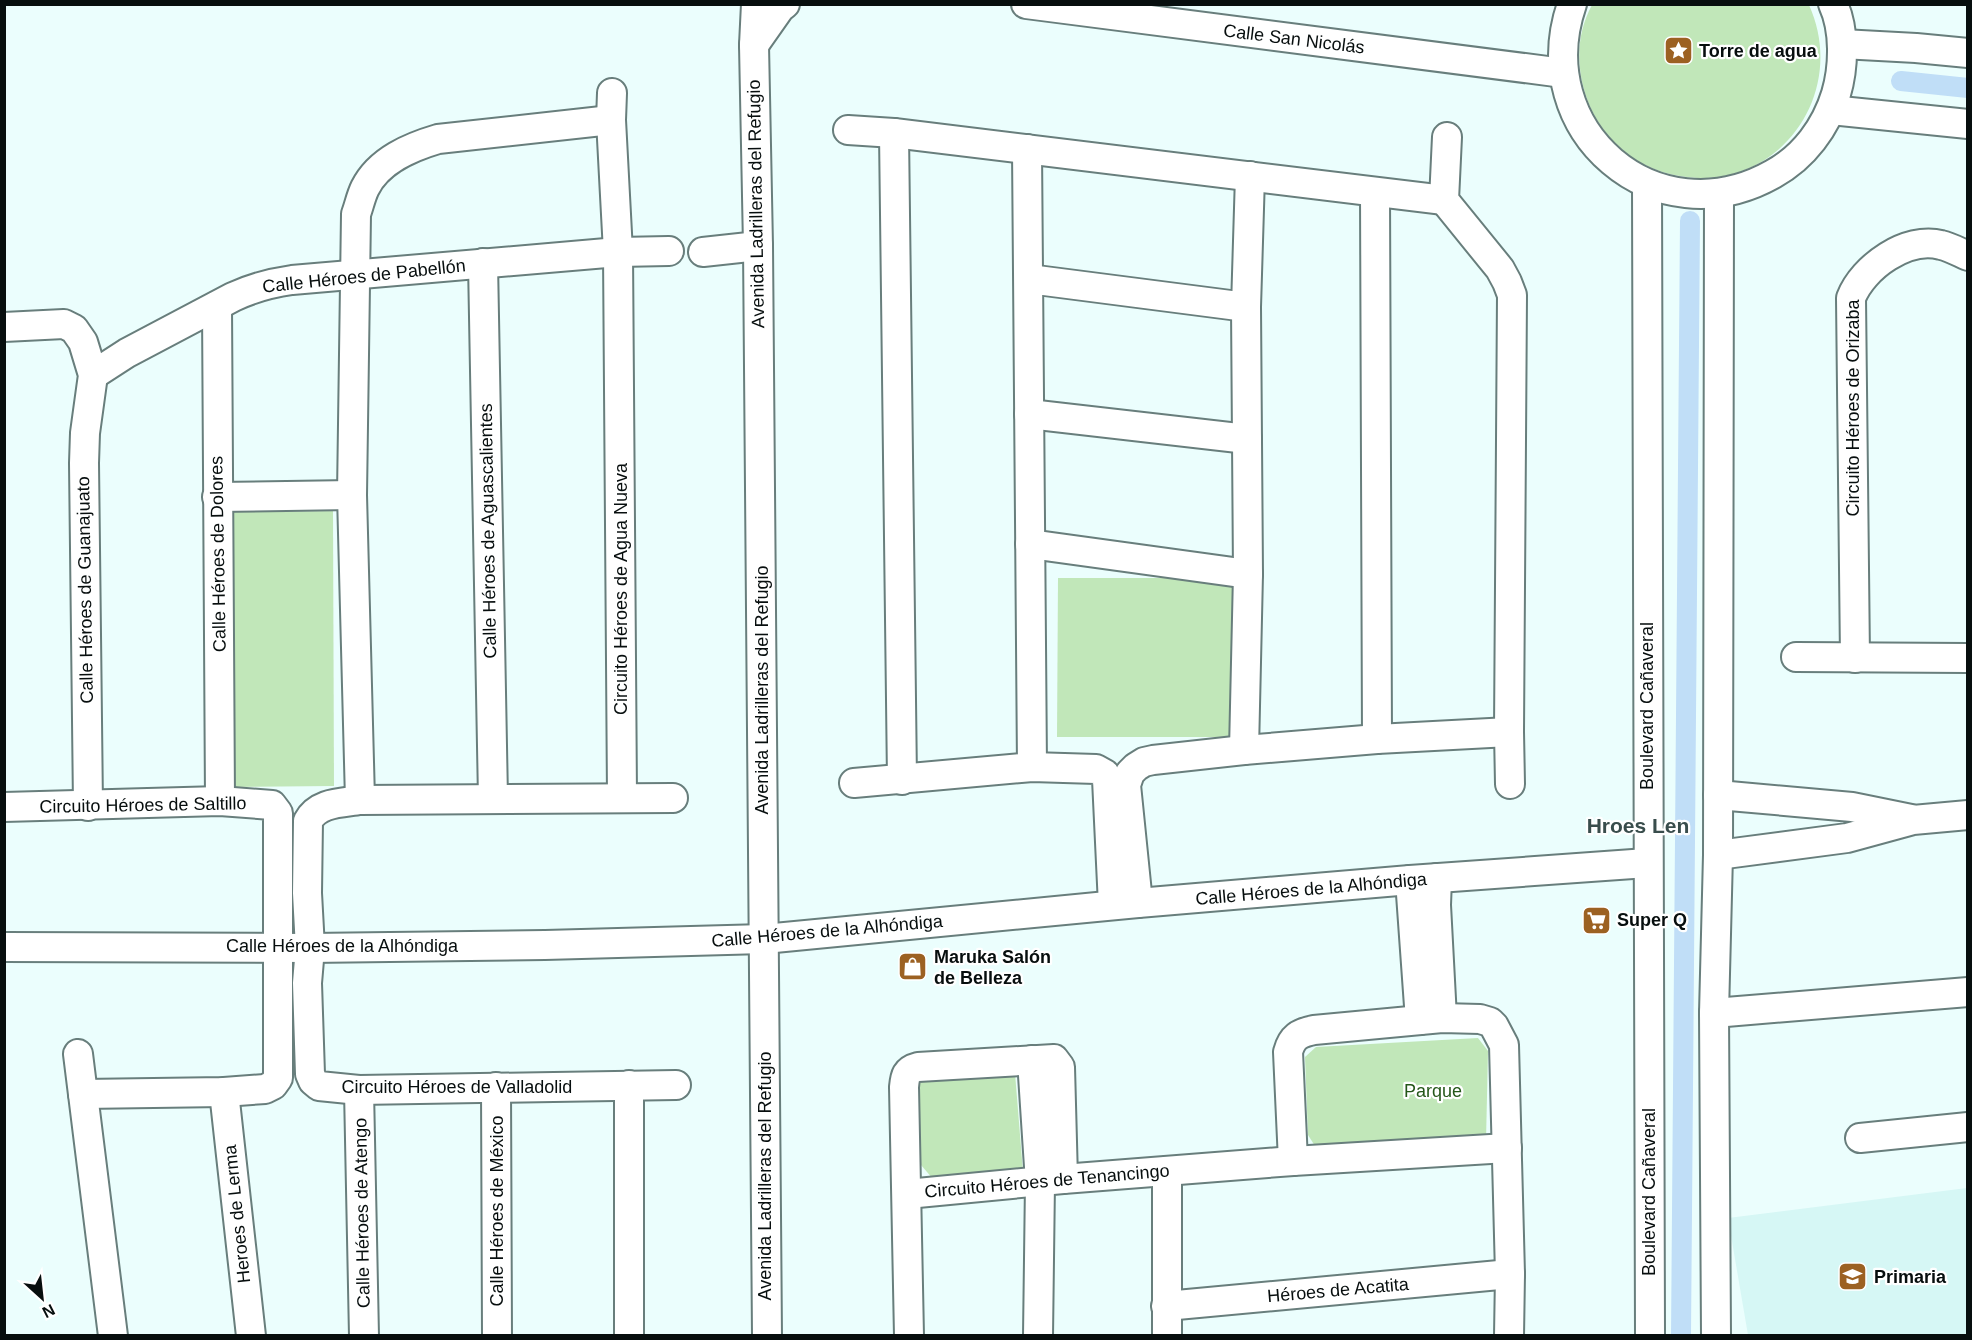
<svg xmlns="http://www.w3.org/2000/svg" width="1972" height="1340" font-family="Helvetica,sans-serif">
  <rect width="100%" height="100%" fill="#ebfefd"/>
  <path fill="#d6f7f5" d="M1967,1188v147h-219l-20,-117z"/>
  <g fill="#c1e7b9">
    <path d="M1592,5h217c37,81 -20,175 -111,173 -25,-1 -49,-8 -69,-23 -21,-16 -36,-36 -44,-62 -9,-29 -8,-61 7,-88z"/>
    <path d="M333,511l1,275 -100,1v-275z"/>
    <path d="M1058,578h177l-1,159h-177z"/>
    <path d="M1478,1038l10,13 -2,90 -171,5 -7,-11 -3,-78 11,-10z"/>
    <path d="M1015,1073l8,99 -90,7 -12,-14 -10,-65 5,-25z"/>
  </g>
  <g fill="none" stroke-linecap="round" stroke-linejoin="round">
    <g stroke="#c0def7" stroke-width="20">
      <path d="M1901,81l67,7"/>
      <path d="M1681,1336l9,-1115"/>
    </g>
    <defs>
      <g id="minor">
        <path d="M756,4l-2,41 4,201 9,1090"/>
        <path d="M1026,4l537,69"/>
        <path d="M1572,4c-44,127 84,236 201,170 31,-17 53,-47 63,-80 8,-27 9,-64 -3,-90"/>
        <path d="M1842,44l74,4 52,5"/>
        <path d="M754,45l26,-37 5,-4"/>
        <path d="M612,93l-1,27 7,132 4,545"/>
        <path d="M1831,110l137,14"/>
        <path d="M848,130l46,3 550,67"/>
        <path d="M894,133l8,647"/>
        <path d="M1447,137l-3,63 56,69 7,13 5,13 -3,437 1,52"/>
        <path d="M1027,149l5,618"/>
        <path d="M1647,184l3,1152"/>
        <path d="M1375,192l2,547"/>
        <path d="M703,252l55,-6"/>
        <path d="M483,263l10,536"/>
        <path d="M1029,279l217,28"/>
        <path d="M217,306l3,495"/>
        <path d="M4,327l60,-3 10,5 9,13 10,33 -8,58 -1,30 4,343"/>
        <path d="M93,375l34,-22 106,-56c19,-9 38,-14 59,-17l326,-28 51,-1"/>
        <path d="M1029,414l218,25"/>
        <path d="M217,497l135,-2"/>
        <path d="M1030,544l218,30"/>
        <path d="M1796,657l172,1"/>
        <path d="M1855,658l-4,-360c12,-31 56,-62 90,-53 9,2 18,7 27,11"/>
        <path d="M1244,750l4,-176 -2,-267 4,-131"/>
        <path d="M854,783l178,-16 64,2 9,5 2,5 6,126"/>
        <path d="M1718,795l134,12 59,12"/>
        <path d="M673,798l-313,2c-18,3 -42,2 -52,21l-1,72 3,55 -3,35 3,91 3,7 6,5 40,4 317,-5"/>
        <path d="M360,800l-8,-305 4,-281c3,-8 5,-18 9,-26 14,-28 46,-41 73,-49l173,-19"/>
        <path d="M4,807l216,-6 52,4 6,8v265l-5,7 -8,4 -41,3 -141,2"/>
        <path d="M1718,855l129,-17 66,-18 55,-5"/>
        <path d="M1437,878l-1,27 6,113"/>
        <path d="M1410,880l10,140"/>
        <path d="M1138,903l-12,-118 4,-12 6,-6 8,-5 9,-2 91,-10 133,-11 132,-7"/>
        <path d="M4,947l306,1 235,-3 219,-6 374,-36 272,-23 237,-17"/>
        <path d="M1714,1013l254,-21"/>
        <path d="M78,1054l35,282"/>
        <path d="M1032,1060l8,122 -2,154"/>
        <path d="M496,1087l1,249"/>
        <path d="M359,1090l5,246"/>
        <path d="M224,1092l27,244"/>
        <path d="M1860,1138l108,-11"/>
        <path d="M1293,1161l-5,-109c4,-15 11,-19 26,-22l128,-12 38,1 10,3 4,4 10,19 6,229 -1,62"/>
        <path d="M907,1194l156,-15 230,-18 214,-13"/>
        <path d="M1166,1306l344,-32"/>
        <path d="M629,1336v-251"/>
        <path d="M909,1336l-5,-249c1,-11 2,-17 14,-20l136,-8 6,8 3,112"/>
        <path d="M1167,1336v-165"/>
        <path d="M1716,1336l-2,-323 4,-158 1,-661"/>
      </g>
    </defs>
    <use href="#minor" stroke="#687e7c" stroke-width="32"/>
    <use href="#minor" stroke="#fff" stroke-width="28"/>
  </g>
  <defs>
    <symbol id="sight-square" viewBox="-11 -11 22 22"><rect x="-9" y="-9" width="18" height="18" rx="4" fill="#9c6122" stroke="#fff"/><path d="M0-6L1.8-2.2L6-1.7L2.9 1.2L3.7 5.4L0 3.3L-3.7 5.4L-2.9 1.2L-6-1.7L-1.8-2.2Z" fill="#fff"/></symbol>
    <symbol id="supermarket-square" viewBox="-11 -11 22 22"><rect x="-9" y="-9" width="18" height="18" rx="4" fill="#9c6122" stroke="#fff"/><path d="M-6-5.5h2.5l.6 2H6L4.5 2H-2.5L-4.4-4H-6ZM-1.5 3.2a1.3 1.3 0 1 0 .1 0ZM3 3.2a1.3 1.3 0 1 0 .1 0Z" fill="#fff"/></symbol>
    <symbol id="shop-square" viewBox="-11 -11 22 22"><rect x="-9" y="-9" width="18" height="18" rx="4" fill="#9c6122" stroke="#fff"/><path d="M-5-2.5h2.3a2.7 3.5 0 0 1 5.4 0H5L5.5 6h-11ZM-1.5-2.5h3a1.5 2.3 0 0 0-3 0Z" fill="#fff"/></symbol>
    <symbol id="school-square" viewBox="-11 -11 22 22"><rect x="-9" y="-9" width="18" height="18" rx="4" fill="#9c6122" stroke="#fff"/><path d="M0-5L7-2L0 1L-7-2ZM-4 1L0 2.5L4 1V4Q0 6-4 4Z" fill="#fff"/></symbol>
  </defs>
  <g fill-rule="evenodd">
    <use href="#sight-square" x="1662" y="34" width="33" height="33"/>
    <use href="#supermarket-square" x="1580" y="904" width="33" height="33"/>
    <use href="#shop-square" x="896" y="950" width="33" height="33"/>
    <use href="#school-square" x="1836" y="1260" width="33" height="33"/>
  </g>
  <g text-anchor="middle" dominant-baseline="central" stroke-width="4.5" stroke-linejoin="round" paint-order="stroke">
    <g font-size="18" fill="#070e0e" stroke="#fff">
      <text transform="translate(1294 39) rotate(7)">Calle San Nicolás</text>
      <text transform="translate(756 204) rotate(-91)">Avenida Ladrilleras del Refugio</text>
      <text transform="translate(364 276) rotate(-6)">Calle Héroes de Pabellón</text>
      <text transform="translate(1853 408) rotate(-90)">Circuito Héroes de Orizaba</text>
      <text transform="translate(488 531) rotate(-91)">Calle Héroes de Aguascalientes</text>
      <text transform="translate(218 554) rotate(-91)">Calle Héroes de Dolores</text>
      <text transform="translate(621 589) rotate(-90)">Circuito Héroes de Agua Nueva</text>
      <text transform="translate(85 590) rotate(-91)">Calle Héroes de Guanajuato</text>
      <text transform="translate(762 690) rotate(-90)">Avenida Ladrilleras del Refugio</text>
      <text transform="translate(1647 706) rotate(-90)">Boulevard Cañaveral</text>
      <text transform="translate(143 805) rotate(-1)">Circuito Héroes de Saltillo</text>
      <text transform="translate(1311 889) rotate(-5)">Calle Héroes de la Alhóndiga</text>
      <text transform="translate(827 931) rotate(-5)">Calle Héroes de la Alhóndiga</text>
      <text x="342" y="946">Calle Héroes de la Alhóndiga</text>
      <text x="457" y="1087">Circuito Héroes de Valladolid</text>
      <text transform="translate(765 1176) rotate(-90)">Avenida Ladrilleras del Refugio</text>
      <text transform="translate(1047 1181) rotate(-5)">Circuito Héroes de Tenancingo</text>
      <text transform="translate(1649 1192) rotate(-90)">Boulevard Cañaveral</text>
      <text transform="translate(497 1211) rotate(-90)">Calle Héroes de México</text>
      <text transform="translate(362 1213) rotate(-91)">Calle Héroes de Atengo</text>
      <text transform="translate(237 1214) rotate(-96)">Heroes de Lerma</text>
      <text transform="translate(1338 1290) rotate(-5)">Héroes de Acatita</text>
    </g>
    <g font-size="18" font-weight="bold" fill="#070e0e" stroke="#fff" text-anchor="start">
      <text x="1699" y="51">Torre de agua</text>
      <text x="1617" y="920">Super Q</text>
      <text x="934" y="957">Maruka Salón<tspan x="934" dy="21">de Belleza</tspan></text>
      <text x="1874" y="1277">Primaria</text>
    </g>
    <g font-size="18" fill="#245719" stroke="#fff">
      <text x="1433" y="1091">Parque</text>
    </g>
    <g font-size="21" font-weight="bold" fill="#394d4c" stroke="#fff">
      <text x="1638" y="825">Hroes Len</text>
    </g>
  </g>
  <rect width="1972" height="1340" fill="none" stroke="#070e0e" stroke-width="12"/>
  <g transform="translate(42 1298) rotate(153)" stroke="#ffffff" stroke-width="4.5" paint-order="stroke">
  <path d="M0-4.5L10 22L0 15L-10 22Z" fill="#070e0e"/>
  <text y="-9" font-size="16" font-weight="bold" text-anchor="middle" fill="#070e0e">N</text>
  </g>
</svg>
